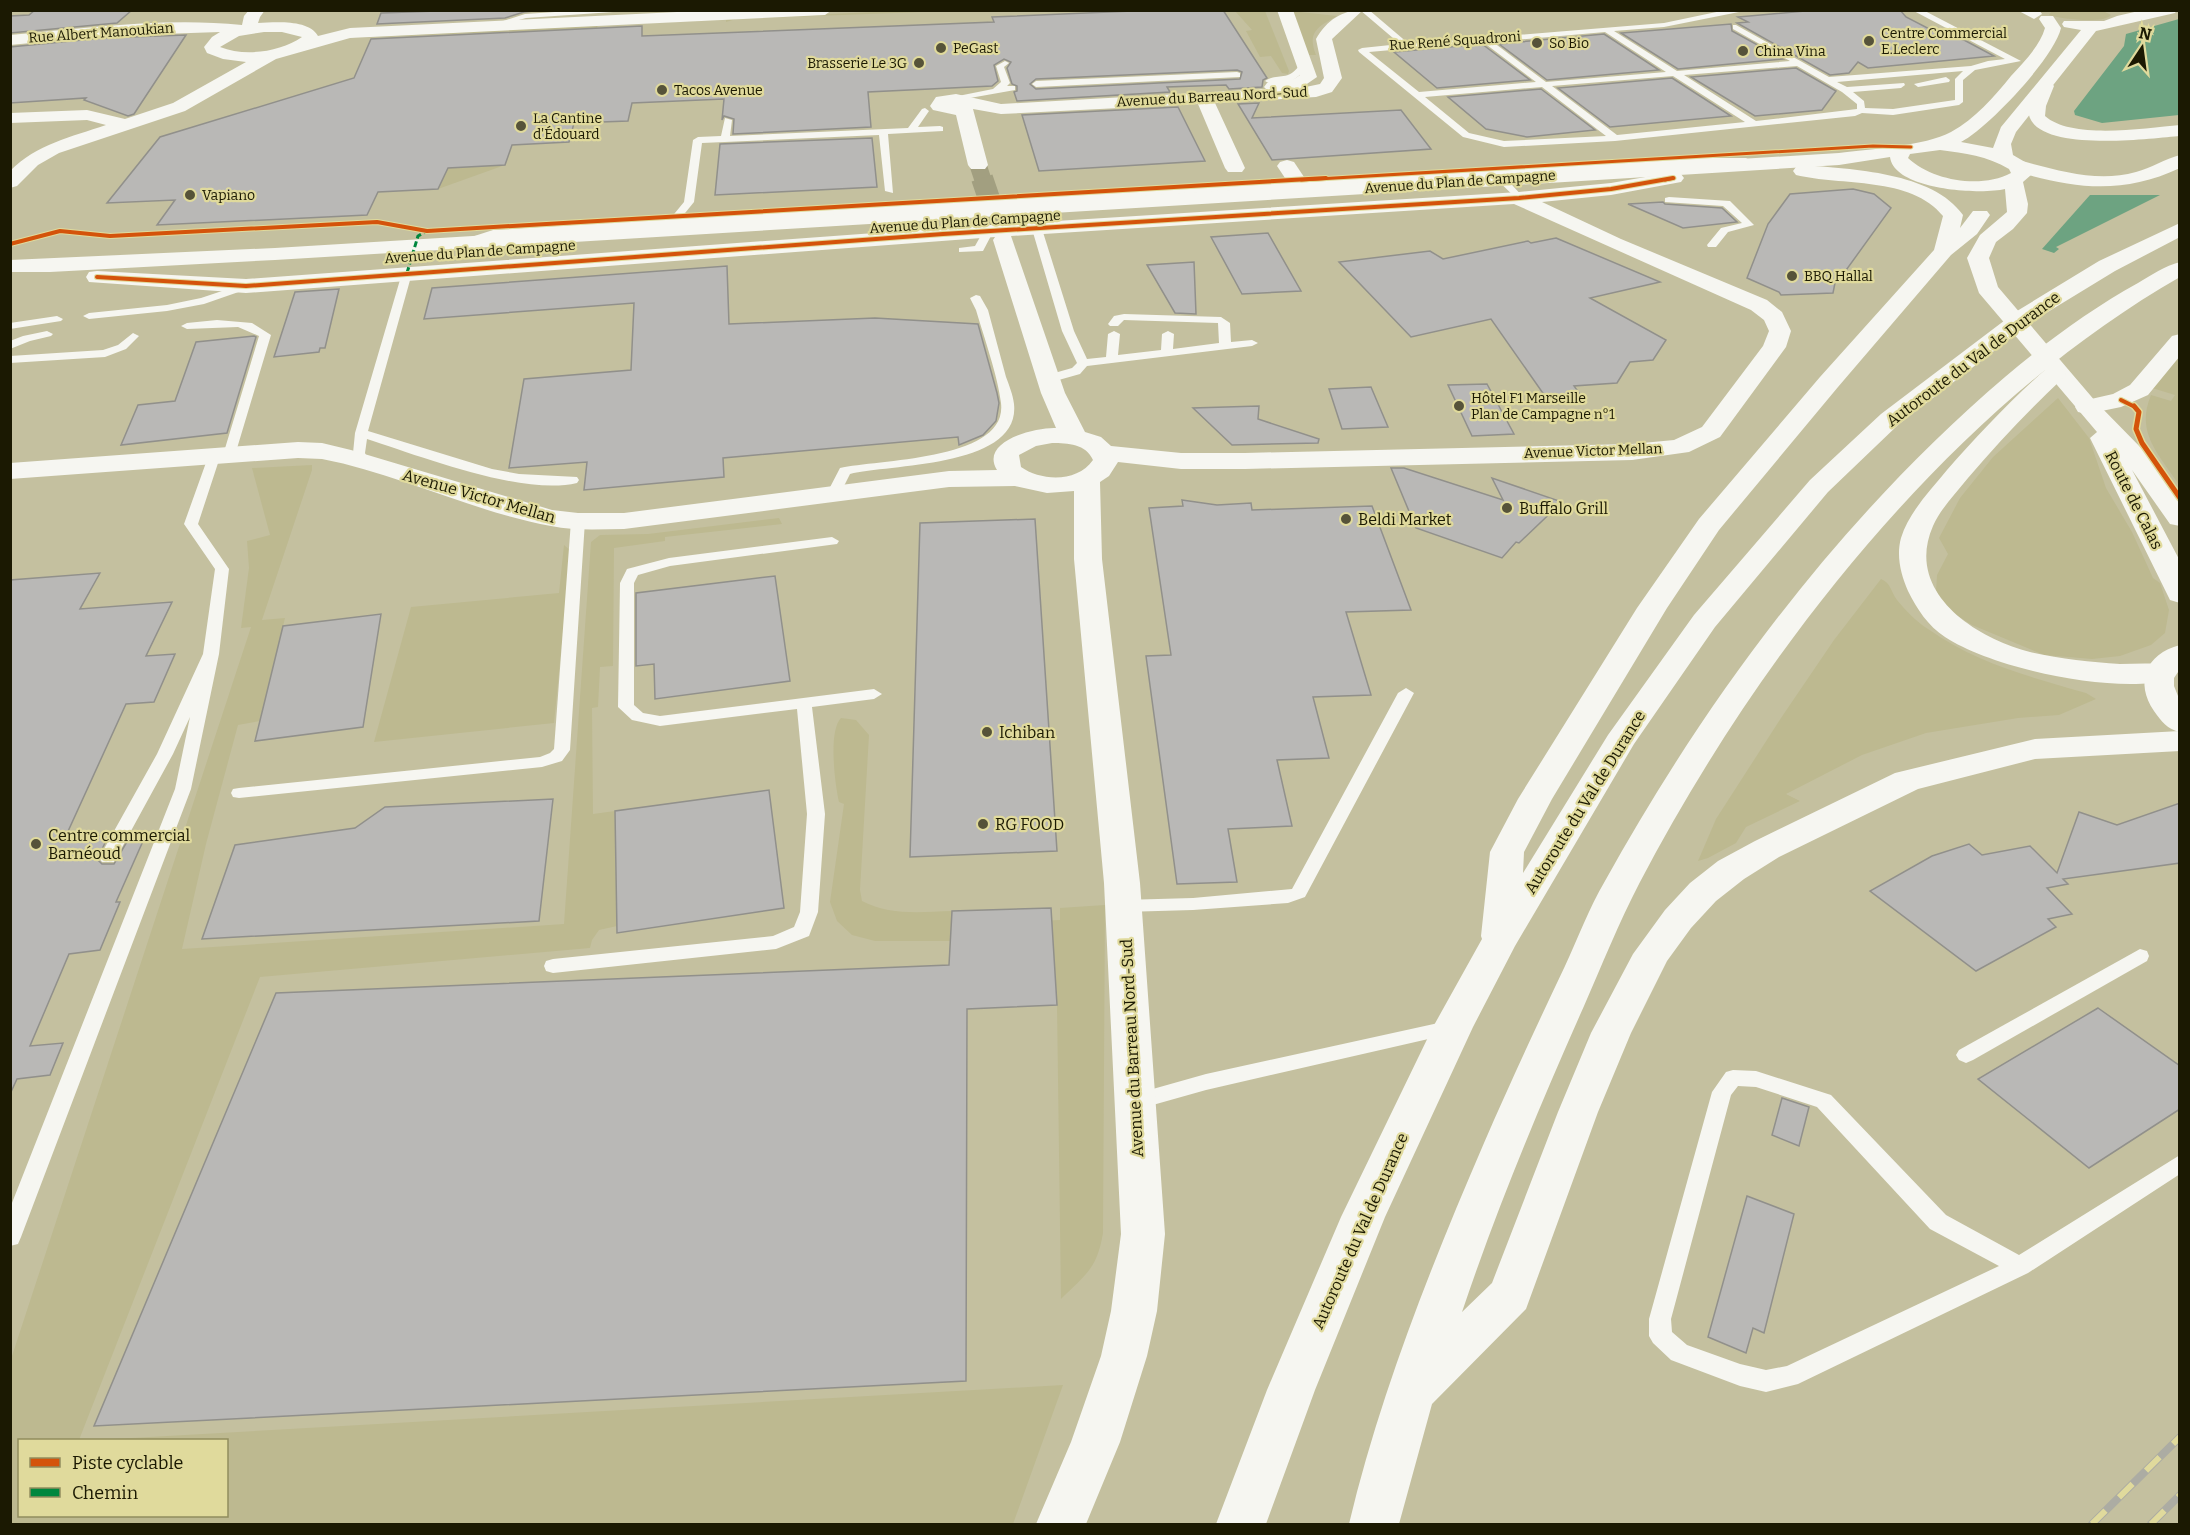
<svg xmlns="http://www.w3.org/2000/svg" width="2190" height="1535" font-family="Bitter,serif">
  <rect width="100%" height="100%" fill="#c4c09f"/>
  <g fill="#bdb990">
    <path d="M896,11h52l-212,8 -10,3v-2l-128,5 -1,3 -245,10 7,-3z"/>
    <path d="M1235,11h30l24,60 -1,3 -6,-1 -11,-17 -11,1 -14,-26 6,-1z"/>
    <path d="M1291,11l46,5c-19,11 -30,15 -21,39h-8z"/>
    <path d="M2047,11h56l8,4c-7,9 -50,4 -62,0l2,-3z"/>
    <path d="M505,165l-67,24 10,-21z"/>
    <path d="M2179,356v129c-20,-31 -44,-52 -28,-90l20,6 4,-6 -23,-7z"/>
    <path d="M2058,398l31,40 17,50 26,44 21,46 7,5 9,27 -4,23 -14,12 -31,11 -28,3 -48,-4 -72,-30 -27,-17 -9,-17 1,-16 11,-21 -9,-16 21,-40 33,-41z"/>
    <path d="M312,465v5l-50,150 23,-2 -25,103 -22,4 -32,119 -24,105 382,-25 27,-382 9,-7 48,-1 131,-16 3,6 -117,13v4l-51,7 -1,118 -13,1 -2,40 -6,1 1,106 22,-3 2,115 -18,4 -7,10 -2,8 -330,29 -181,463h-59v76h206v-76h-130l967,-55 -50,139h-1002v-165l240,-732 -10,1 8,-60 -2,-27 23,-6 -18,-67z"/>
    <path d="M564,545l7,6 -17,172 -180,19 37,-135 148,-14z"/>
    <path d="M1881,579c10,4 10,13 16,21 8,10 20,22 31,29 48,34 102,48 158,64l10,6 -37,16 -41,3 -92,15 -64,22 -76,39 14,7 -54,26 -10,16 -28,15 -10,3 18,-42 65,-101 53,-78z"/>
    <path d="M841,718l15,2 13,15 -9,155 2,11c28,15 59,11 90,10v13l108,-4v-12l45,-3 -2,328c-6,36 -17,41 -42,66l-4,-294 -90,-64h-92l-23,-6 -15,-14 -7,-19 14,-98 -5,-2c-4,-17 -11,-71 2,-84z"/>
  </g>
  <g fill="#6da381">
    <path d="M2179,19v96l-77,8 -27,-8 -1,-4 50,-65 2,-12z"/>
    <path d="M2090,195h70l-104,52 3,2 -5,4 -12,-4z"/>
  </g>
  <g fill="#b9b8b6" stroke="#91908b" stroke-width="1.5" fill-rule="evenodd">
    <path d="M35,10h97l-15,13 -107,10v-17l19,-1z"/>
    <path d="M466,10h78l-20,2 -19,6 -128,6 4,-11z"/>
    <path d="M1156,10h67l44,68 -4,2 -1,7 -33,2 -3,-4 -59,2 3,5 -153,9 -3,-9 3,-1v-5l-5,-2 -5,-16 4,-6 -7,-3 -10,6 4,16 -6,5 -124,6 3,35 -138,7 1,-15 -10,-3 -2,4 2,-21 -92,4 -4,18 -54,2 -5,19 -57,3 -7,20 -57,3 -10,21 -60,3 -11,23 -210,10 18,-25 -68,3 53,-66 194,-59 17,-39 271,-13v10l352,-14 -2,-5zM1237,70l5,2 -2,7 -204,10 -6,-5 6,-5z"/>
    <path d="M1816,10h84l6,7 31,16 27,7 30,16 -126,12 -10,-6 -9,11 -19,2 -93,-52 11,-1 -10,-5z"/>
    <path d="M1731,24l1,7 51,28 -105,10 -57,-36z"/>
    <path d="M1604,34l55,36 -112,10 -48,-36z"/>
    <path d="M186,35l-52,79 -6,2 -44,-16 2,-2 -76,5v-56l93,-9z"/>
    <path d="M1482,44l48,36 -93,8 -43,-36z"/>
    <path d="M1796,68l40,23 -14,19 -67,6 -64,-39z"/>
    <path d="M1672,78l59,38 -121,11 -52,-39z"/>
    <path d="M1541,89l54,41 -68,7 -41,-8 -38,-32z"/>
    <path d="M1259,103l-7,15 149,-8 30,39 -159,11 -34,-56z"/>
    <path d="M1178,107l27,54 -166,10 -17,-56z"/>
    <path d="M872,138l5,49 -162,8 5,-51z"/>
    <path d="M1853,189l21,5 17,14 -47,65h-7l-4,20 -52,2 -2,-3 -32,-14 21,-54 22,-30z"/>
    <path d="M1663,202l2,2 57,4 15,14 -54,6 -55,-24z"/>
    <path d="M1268,233l33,58 -59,3 -31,-57z"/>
    <path d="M1556,238l104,44 -70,16 76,42 -13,20 -23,2 -13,21 -43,3 8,11 -35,2 -56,-80 -80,18 -72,-75 91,-11 13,8 85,-18 3,2z"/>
    <path d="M1194,262l2,52 -21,-1 -28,-48z"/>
    <path d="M727,266l2,58 146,-6 103,6 19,69 2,10 -3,18 -13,14 -24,10 -1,-8 -235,21 1,19 -140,13 3,-28 -78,6 15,-89 107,-9 3,-67 -210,16 8,-31z"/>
    <path d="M339,289l-14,59h-5l-1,4 -45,5 21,-65z"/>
    <path d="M254,336l2,1 -29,96 -106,12 17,-40 37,-4 21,-59z"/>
    <path d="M1487,384l27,50 -42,2 -24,-51z"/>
    <path d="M1371,387l17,40 -46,2 -13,-40z"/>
    <path d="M1259,406l-1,13 61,20 -1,4 -86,2 -39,-37z"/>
    <path d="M1391,468h13l99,32 -11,-22 70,24 -43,41 -3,-1 -14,16 -86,-30z"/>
    <path d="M1182,500l35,5 34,-2 1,7 120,-4 39,104 -65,2 25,83 -58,2 16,61 -52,2 15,66 -64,3 9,53 -60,2 -31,-228 25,-1 -22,-147 34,-2z"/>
    <path d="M1035,519l22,332 -147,6 10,-334z"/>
    <path d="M100,573l-20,36 92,-7 -26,54 29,-2 -21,48 -28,2 -61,134 44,-3 -12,24 5,5h12l18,-31 15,-1 -31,70h4l-20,48 -31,4 -39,92 33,-3 -13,32 -33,4 -6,13 -1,-512z"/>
    <path d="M775,576l15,105 -135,18 -1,-35 -18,2v-73z"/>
    <path d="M381,614l-18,113 -108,14 28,-115z"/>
    <path d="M769,790l15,118 -167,25 -2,-122z"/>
    <path d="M553,799l-14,122 -337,18 33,-94 120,-17 30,-21z"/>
    <path d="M2180,803v60l-117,16 5,5 -21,4 25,26 -24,5 8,8 -80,44 -106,-80 62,-35 37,-12 13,11 48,-9 27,27 22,-61 38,13z"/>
    <path d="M1051,908l6,97 -90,4 -1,372 -872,45 182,-433 673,-28 3,-54z"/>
    <path d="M2098,1008l82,58v43l-91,59 -111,-89z"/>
    <path d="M1782,1098l27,9 -10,39 -27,-11z"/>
    <path d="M1747,1196l47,18 -30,119 -11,-5 -7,25 -38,-16z"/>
  </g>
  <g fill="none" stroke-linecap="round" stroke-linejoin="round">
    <path stroke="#a29f80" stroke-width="17" stroke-dasharray="17 8" stroke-linecap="butt" d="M978,165l5,15"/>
    <path stroke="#a29f80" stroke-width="22" stroke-dasharray="22 11" stroke-linecap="butt" d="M982,178l21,62"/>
    <g fill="#f6f6f1" fill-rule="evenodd">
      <path d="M585,10h57l-116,8 -25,7 -4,-2 28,-9z"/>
      <path d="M1360,10h9l40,34 255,-21 62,-13h23l-85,17 -50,4 63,40 113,-10 -57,-32v-4h3l93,52 142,-11 17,-5 17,-2 -93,-49h11l98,51 -46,9 -12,10v22l-4,3 -66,10 -31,-2 -7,3 -240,25 -111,6 -41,-10 -104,-85 -1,-2 4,-2 38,-4zM1605,32l61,40 -120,10 -53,-40zM1483,42l53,40 -117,10 -50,-40zM1797,66l45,26 15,12v5l-101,12 -72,-46zM1963,71l-8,8v21l-62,9 -28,-1 -1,-7 -11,-9 48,-4 4,-3 -1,-2 -57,4 -10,-5zM1673,76l72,46 -128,13 -65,-49zM1542,87l64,49 -102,5 -35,-8 -44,-36z"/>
      <path d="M1005,61l4,2 -5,4 6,16 -3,3h8v4l-62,11v-4l40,-8 8,-7 -5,-16z"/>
      <path d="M1301,63l7,2c-8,14 -28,26 -43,16 14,-9 23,2 36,-18z"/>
      <path d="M1237,72l3,1v4l-204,10 -4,-3 4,-3z"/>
      <path d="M1946,77l4,3 -1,2 -31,5 -4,-3z"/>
      <path d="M925,108l4,3 -11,16 22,-1 3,1v4l-55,3 5,59 -8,-2 -6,-56 -177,8 -8,59 -13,16 354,-21 1,-4 3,-1 5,4 444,-26 4,-3 4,2 179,-11h71l5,3 -5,3h-71l-173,10 22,24 -5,3 -27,-26 -446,27 9,26 -5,3 -5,-3 -8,-25 -544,33 -29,8 -5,-3 34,-11 177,-11 14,-17 9,-62 5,-3 23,-1 4,-18 7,2 -2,16 178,-8 14,-19z"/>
      <path d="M1669,197l61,4 24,24 -26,7 -12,15h-8l-1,-2 14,-17 21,-5 -19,-17 -58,-4v-4z"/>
      <path d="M1037,226l5,3 32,102 13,28 19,-2 2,-23 6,-3 6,3 -2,21 43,-5 1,-16 6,-3 6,3 -1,15 46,-6 -1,-20 -94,-3 -6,6h-8l-2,-2 6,-8 10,-2 97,3 9,6 1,19 21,-2 6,3 -6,3 -165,20 -7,8 -32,9 -4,-1v-6l28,-8 5,-5 -15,-32 -30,-102z"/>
      <path d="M988,229l5,3 -10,19 -24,1v-4l16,-2 9,-16z"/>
      <path d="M407,270l5,3 -44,158 124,38 27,5 58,3 2,3 -2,3c-55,13 -157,-27 -210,-44l-2,14 4,9 -6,4 -5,-1 -5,-12 2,-20 47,-160z"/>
      <path d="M246,283l4,1v4l-46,16 -37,7 -78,8 -6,-3 6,-3 78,-8 34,-7z"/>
      <path d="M976,295l4,1 8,14c6,22 12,45 18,67 3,8 7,18 8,27 7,64 -124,60 -164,70l-12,24h-10l-2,-3 14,-27c38,-9 168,-7 161,-65 -3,-26 -17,-66 -25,-93l-6,-12z"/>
      <path d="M57,316l6,3 -2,2 -51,8v-6z"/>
      <path d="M217,320l35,3 19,12 -36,120 -6,4 -6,-4 36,-119 -21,-9 -51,2 -6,-3 6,-3z"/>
      <path d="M47,331l6,3 -2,2 -21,5 -20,8v-8l13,-5z"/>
      <path d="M133,333l6,3 -13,13 -21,8 -95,6v-7l93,-6 15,-5z"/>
      <path d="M214,453l6,4 -22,67 31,45 -10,85 -28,135 -170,448 -3,7 -8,2v-38l165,-419 15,-72 -17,37 -59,108h-12l-3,-4 58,-104 46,-100 12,-85 -31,-45 24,-67z"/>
      <path d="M578,517l7,4 -15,229 -8,11 -20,6 -303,31 -6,-1 -2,-4 2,-4 6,-1 301,-31 10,-4 4,-4 17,-228z"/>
      <path d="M832,537l7,4 -2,3 -167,22 -32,9 -4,8v122l9,8 17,3 214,-27 8,5 -8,5 -62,8 13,107 -7,98 -9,24 -33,13 -223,24 -7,-2 -2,-5 2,-5 7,-2 220,-23 21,-9 6,-15 7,-98 -10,-105 -137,17 -28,-6 -14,-13 2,-124 7,-14 42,-11z"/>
      <path d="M1406,688l8,5 -109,204 -17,6 -95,7 -70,2 -6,-1 -3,-5 3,-5 6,-1 70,-2 99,-9 106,-196z"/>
      <path d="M2140,949l7,2 2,5 -2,5 -174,99 -7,3 -7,-3 -3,-5 3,-5z"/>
      <path d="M1452,1020l7,2 3,5 -3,5 -253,58 -71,20 -7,-2 -3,-6 3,-6 78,-22z"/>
      <path d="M1733,1070l23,1 75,24 115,120 73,40 161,-100v19l-152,99 -230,111 -32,8 -26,-6 -69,-26 -18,-17 -4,-7v-17l63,-227 14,-20zM1738,1086l18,1 61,20 113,122 69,37 -212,100 -21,4 -26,-6 -53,-19 -15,-13 -1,-13 60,-224z"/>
    </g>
    <g fill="#f6f6f1" fill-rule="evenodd">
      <path d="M249,10h16l-5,7 -2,6c17,-1 51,-4 60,13l32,-8 368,-18h114l-7,5 -475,23 -74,21 -91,52 -126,42 -21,12 -21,21 -7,2v-17c27,-27 61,-34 96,-46l-19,-5 -77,3v-10l77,-3 38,9 48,-16 73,-41 -23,-3 -16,-6 -3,-6 8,-10 8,-5 -117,4 -93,9v-10c77,-7 156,-18 232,-10l2,-9zM264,32h18l20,5c-22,15 -57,20 -82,10l19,-11z"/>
      <path d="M1277,10h16l24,67 -16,11 19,-4 4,-6 -8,-39c11,-19 26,-29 47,-29l-31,29 10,39 -10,14 -16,5 -101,6 30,65 -3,4h-14l-3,-4 -27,-64 -197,10 -28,-5 15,56 -3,4h-14l-3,-4 -12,-50 -23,-5 -3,-4 6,-9 20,-3 45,10 265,-15 -2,-2 3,-4 27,-4 6,-4z"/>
      <path d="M2017,10h22l3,4 -8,5z"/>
      <path d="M1287,160l7,2 14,21 -3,4h-14l-14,-21 3,-4z"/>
      <path d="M1674,172l7,2 3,4 -3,4 -70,13 -69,7 79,37 146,61 15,12 9,19 -5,16 -66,90 -31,15 -57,8 -387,9h-64l-63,-7 -9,14 -9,6 2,77 38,324 25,351 -8,77 -10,45 -27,86 -34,82h-50l35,-82 30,-86 10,-45 10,-77 -17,-351 -30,-324v-68l-27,2 -32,-7 -66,1 -325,42c-24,0 -49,2 -73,-3 -78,-14 -151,-52 -229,-67l-24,-1 -288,21v-16l288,-21 24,1 29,7 201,60 26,3h46l325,-42 48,-1c-18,-29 39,-43 59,-42l-15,-35 -48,-153 2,-3 -749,56 -157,-11 -3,-5 3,-5 8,-1 149,8 697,-51 576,-36 92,-9zM1514,204l237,106 13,10 5,11 -6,15 -61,81 -28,13 -42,4 -387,9h-64l-70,-7 -10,-9 -16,-5 -20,-39 -54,-157zM1052,443c16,0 34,1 41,17 -16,23 -52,21 -72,7l-2,-12 17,-9z"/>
      <path d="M2180,334v22l-32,39 -27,12 -34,7 -9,-2 -3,-5 3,-5 35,-8 17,-9 42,-49z"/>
    </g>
    <g fill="#f6f6f1" fill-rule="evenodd">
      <path d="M2143,10h34l-2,3 -79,18 -80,101 -5,12 2,11 12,7 6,13 -8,7 5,22 -1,9 -14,16 -17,13 -7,16 9,29 98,115 50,51 34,45v28l-10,-2 -38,-54 48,91v42l-10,-3 -80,-162 7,-6 -118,-139 -12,-35 13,-23 27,-23 -2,-23c-25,6 -111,1 -115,-32l-51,8 -127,8 -1437,87 -225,12h-40v-12l265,-12 1564,-95c31,-4 86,-7 112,-21 24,-13 43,-35 60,-56 12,-13 29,-30 34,-48l-6,-9 2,-3h12l8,12c-7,30 -72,99 -100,114l32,6 8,-21 80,-97 -17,-3 -2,-3 2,-3h40l13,-5zM1940,150c25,3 47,6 69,19l2,4c-30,16 -78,8 -103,-15l2,-4z"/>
      <path d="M2180,645v24l-6,9v8l6,15v31c-13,-3 -18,-10 -26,-21 -19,-28 -9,-57 26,-66z"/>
    </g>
    <g fill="#f6f6f1" fill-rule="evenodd">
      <path d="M2045,81l6,1 3,4 -8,20 -1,10c27,24 100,12 135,9v11c-36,3 -194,24 -141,-54z"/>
      <path d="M2180,155v13c-60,28 -108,20 -169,2l-3,-4 3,-4 7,-2c39,10 78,23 118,12 15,-4 29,-13 44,-17z"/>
      <path d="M1803,165c48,4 130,7 160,50l-3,13 13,-17h14l3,4 -13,19 -26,21 -113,132 -119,143 -52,78 -115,191 -28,53 -1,21 85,-138 86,-120 116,-135 71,-66 136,-103 82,-50 81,-38v14l-65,34 -82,50 -134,103 -71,68 -113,135 -81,117 -119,202 -42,81 -88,190 -70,173 -49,134h-50l51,-134 74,-173 92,-190 49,-88 -1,-3 9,-84 28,-53 119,-191 62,-89 121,-142 114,-127 9,-34c-32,-40 -102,-30 -147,-41l-3,-4 3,-4z"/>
      <path d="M2180,262v15c-229,131 -419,374 -540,605 -21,40 -38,83 -56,124 -45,101 -87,202 -122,306l30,-29 66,-171 33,-79 42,-79 32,-44 25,-27 28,-22 37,-20 140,-68 140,-34 145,-8v20l-145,8 -117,30 -139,68 -35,22 -28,22 -25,27 -24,33 -36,72 -33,79 -72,197 -94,95 -33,120h-50c31,-130 82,-258 135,-381 26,-60 53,-118 81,-177 13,-28 24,-58 40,-85 103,-186 237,-365 400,-504 41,-35 86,-68 133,-94 13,-8 27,-17 42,-21z"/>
      <path d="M2054,367l8,2 4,5 -4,5c-33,31 -64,64 -94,99 -12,15 -27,30 -35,48 -29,66 42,112 97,126 30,7 60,10 90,12 17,0 34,-2 50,2l4,7 -4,7c-57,14 -176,-11 -225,-43 -17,-11 -28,-28 -37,-46 -7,-16 -12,-35 -7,-53 8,-26 29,-47 46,-68 31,-35 63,-69 99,-101z"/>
    </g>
    <defs>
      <g id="rail">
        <path d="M2092,1524l88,-87"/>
        <path d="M2151,1524l29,-29"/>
      </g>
    </defs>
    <use href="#rail" stroke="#acaca3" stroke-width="8"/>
    <use href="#rail" stroke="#e0da9c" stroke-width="6" stroke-dasharray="19" stroke-linecap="butt"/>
    <path stroke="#00873e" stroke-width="3" stroke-dasharray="6 3" stroke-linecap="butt" d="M407,273l11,-37 9,-5"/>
    <defs>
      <g id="cycleway-far2">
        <path d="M1301,180l572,-34 38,1"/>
        <path d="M1665,180l9,-2"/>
      </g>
      <g id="cycleway-far1">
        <path d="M10,244l50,-13 50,5 267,-14 50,9 899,-53"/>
        <path d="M97,277l149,9 697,-52 576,-36 92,-9 62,-11"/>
        <path d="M2121,400l14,7"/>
      </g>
      <path id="cycleway" d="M2134,406l5,6 -3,17 6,14 38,55"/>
    </defs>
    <use href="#cycleway-far2" stroke="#e0da9c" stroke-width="5"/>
    <use href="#cycleway-far1" stroke="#e0da9c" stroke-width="6"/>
    <use href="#cycleway" stroke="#e0da9c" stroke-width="8"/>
    <use href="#cycleway-far2" stroke="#d4530b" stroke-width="3"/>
    <use href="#cycleway-far1" stroke="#d4530b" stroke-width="4"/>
    <use href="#cycleway" stroke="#d4530b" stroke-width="5"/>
  </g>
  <g fill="#565339" stroke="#e0da9c" stroke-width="2">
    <circle cx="1869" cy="41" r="6"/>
    <circle cx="1537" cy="43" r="6"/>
    <circle cx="941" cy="48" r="6"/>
    <circle cx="1743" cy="51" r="6"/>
    <circle cx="919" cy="63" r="6"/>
    <circle cx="662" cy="90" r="6"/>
    <circle cx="521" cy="126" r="6"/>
    <circle cx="190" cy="195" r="6"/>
    <circle cx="1792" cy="276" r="6"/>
    <circle cx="1459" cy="406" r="6"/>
    <circle cx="1507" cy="508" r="6"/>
    <circle cx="1346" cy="519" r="6"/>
    <circle cx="987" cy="732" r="6"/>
    <circle cx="983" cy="824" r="6"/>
    <circle cx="36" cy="844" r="6"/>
  </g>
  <g text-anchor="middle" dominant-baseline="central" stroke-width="4.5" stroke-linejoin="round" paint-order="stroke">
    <g font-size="14" fill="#1b1902" stroke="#e0da9c">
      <text transform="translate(101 33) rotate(-4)">Rue Albert Manoukian</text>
      <text transform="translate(1455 41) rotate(-4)">Rue René Squadroni</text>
      <text transform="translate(1212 97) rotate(-3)">Avenue du Barreau Nord-Sud</text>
      <text transform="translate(1460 182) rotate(-4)">Avenue du Plan de Campagne</text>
      <text transform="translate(965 222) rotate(-4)">Avenue du Plan de Campagne</text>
      <text transform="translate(480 252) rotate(-4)">Avenue du Plan de Campagne</text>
      <text transform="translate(1593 451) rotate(-2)">Avenue Victor Mellan</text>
    </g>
    <g font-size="14" fill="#1b1902" stroke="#e0da9c" text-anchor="start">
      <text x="1881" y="33">Centre Commercial<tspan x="1881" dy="16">E.Leclerc</tspan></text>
      <text x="1549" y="43">So Bio</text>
      <text x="953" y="48">PeGast</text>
      <text x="1755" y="51">China Vina</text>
      <text x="907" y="63" text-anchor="end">Brasserie Le 3G</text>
      <text x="674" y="90">Tacos Avenue</text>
      <text x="533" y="118">La Cantine<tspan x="533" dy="16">d'Édouard</tspan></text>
      <text x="202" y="195">Vapiano</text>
      <text x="1804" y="276">BBQ Hallal</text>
      <text x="1471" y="398">Hôtel F1 Marseille<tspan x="1471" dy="16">Plan de Campagne n°1</tspan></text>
    </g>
    <g font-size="16" fill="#1b1902" stroke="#e0da9c">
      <text transform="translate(1973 359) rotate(-37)">Autoroute du Val de Durance</text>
      <text transform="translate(479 496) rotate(16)">Avenue Victor Mellan</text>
      <text transform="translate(2134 500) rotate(63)">Route de Calas</text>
      <text transform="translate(1585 802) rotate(-58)">Autoroute du Val de Durance</text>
      <text transform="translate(1132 1048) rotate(-93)">Avenue du Barreau Nord-Sud</text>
      <text transform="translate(1360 1231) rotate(-66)">Autoroute du Val de Durance</text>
    </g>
    <g font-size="16" fill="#1b1902" stroke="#e0da9c" text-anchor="start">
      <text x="1519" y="508">Buffalo Grill</text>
      <text x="1358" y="519">Beldi Market</text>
      <text x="999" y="732">Ichiban</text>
      <text x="995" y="824">RG FOOD</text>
      <text x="48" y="835">Centre commercial<tspan x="48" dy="18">Barnéoud</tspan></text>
    </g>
  </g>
  <rect width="2190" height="1535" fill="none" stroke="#1b1902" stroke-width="24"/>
  <rect x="18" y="1439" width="210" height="78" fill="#e0da9c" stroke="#918d5e" stroke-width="1.5"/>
  <rect x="30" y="1458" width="30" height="9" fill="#d4530b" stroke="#918d5e" stroke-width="1.5"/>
  <text x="72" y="1469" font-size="18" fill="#1b1902">Piste cyclable</text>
  <rect x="30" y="1488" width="30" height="9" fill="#00873e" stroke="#918d5e" stroke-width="1.5"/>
  <text x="72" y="1499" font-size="18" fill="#1b1902">Chemin</text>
  <g transform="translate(2142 48) rotate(13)" stroke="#e0da9c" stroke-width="4.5" paint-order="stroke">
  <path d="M0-4.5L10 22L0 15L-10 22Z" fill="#1b1902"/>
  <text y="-9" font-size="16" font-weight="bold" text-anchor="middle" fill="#1b1902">N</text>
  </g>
</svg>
